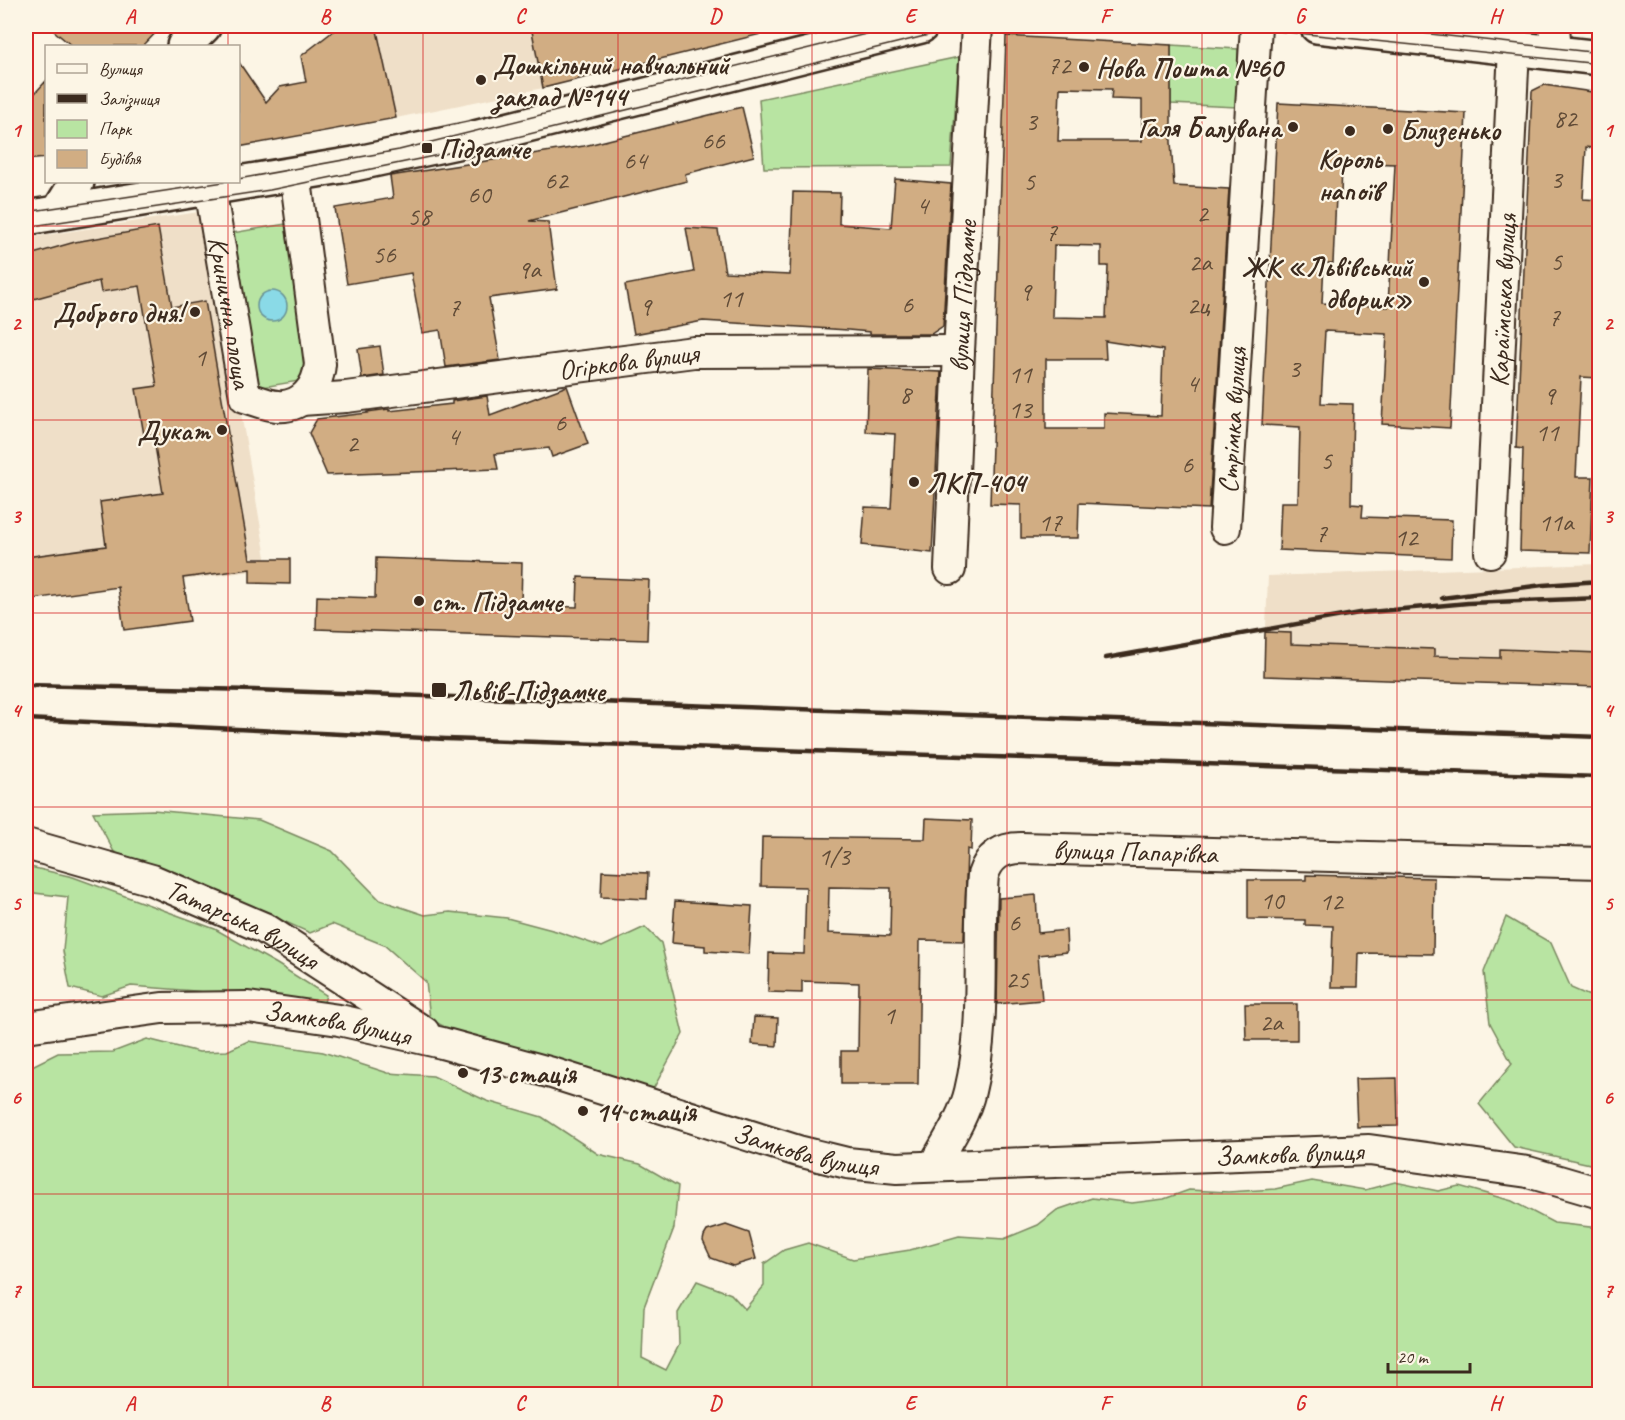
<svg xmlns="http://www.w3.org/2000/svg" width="1625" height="1420" font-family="Caveat,sans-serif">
  <rect width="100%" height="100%" fill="#fcf5e5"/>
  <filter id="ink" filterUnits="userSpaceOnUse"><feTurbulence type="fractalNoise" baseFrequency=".0167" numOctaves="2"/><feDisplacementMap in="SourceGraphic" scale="12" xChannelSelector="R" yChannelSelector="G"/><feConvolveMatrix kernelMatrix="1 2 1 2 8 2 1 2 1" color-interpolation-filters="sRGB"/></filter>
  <g filter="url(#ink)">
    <g fill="#efdfc8">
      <path d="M376,26h230l2,45 -65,17 -147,30z"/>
      <path d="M206,211l62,358 -242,31v-362z"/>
      <path d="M1599,564v123l-335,-11 4,-100z"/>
    </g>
    <g fill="#b8e4a2" stroke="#7a8760" stroke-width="1.5">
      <path d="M1171,45l67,4 -1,58 -66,-3z"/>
      <path d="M959,57l-8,110 -187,1 -5,-69z"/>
      <path d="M285,224l26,155 -54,9 -25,-155z"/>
      <path d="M153,810l106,10 73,31 48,49 45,15 25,-3 57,6 49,13 46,16 43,-20 16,16 22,91 -31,57 -178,-48 -44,-24 -4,-37 -42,-37 -52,-21 -22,9 -133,-60 -63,-21 -21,-40z"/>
      <path d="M26,866l47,11 142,52 62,35 49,31 -5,18 -38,-11 -88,-11 -64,-5 -29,10 -32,-8 -7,-37 5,-54 -42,-5z"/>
      <path d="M1506,917l45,26 20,45 28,12v166l-85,-19 -35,-43 33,-40 -22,-41 -6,-51z"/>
      <path d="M147,1039l52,13 28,-1 21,-10 75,11 65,21 45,3 54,25 55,16 56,37 42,10 38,22 -4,42 -30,79 -2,51 24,12 13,-25 -1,-32 19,-32 34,13 14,15 19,-23v-22l20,-14 24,-7 45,16 57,-9 49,-14 45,3 34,-14 19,-15 35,-12 40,5 32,-4 25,-9 39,2 47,-3 37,-8 53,9 30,-8 43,9 21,-5 53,15 42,22 45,5v166h-1573v-325l32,-16 55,-1z"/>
    </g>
    <circle fill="#8adae7" stroke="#6a9497" stroke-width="1.5" cx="272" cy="306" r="15"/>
    <g fill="#d1ad83" stroke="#3b2a1e" stroke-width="1.5" fill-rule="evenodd">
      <path d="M48,26h114l-19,20h-71z"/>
      <path d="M340,26h36l20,92 -158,29v-86l28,41 14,-15 26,-5 -5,-26z"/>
      <path d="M531,26h229l1,8 -218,54z"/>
      <path d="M1006,36l165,9v97l3,44 55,3 -20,320 -130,-6 -1,35h-57v-33l-31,-1zM1060,88l52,1 -1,10 31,1v41h-84zM1054,245l47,1v20h7l-2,52 -54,-1zM1105,341l58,9 -2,66 -57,-3v16h-58v-70h60z"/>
      <path d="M46,81v77l-20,2v-57z"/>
      <path d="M1544,85l55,8v56l-13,-2 -3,52 16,1v178l-18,-1 -5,100h17l-3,76 -70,-2 3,-102 -7,-1 16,-357z"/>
      <path d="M1278,103l188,10 -16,315 -68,-4 5,-90 -62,-3 -4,72 32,1 -2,100 12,1 -1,12 90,3 -1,38 -172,-8 2,-48h17l2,-75 -38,-2zM1342,162l53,2 -7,143 -66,-4 2,-40h9l3,-67h5z"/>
      <path d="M742,107l12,49 -69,18 2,7 -158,40 19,1 9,67 -68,9 11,62 -54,7 -6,-37 -18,3 -11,-60 -64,11 -12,-76 58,-10 -3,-22 194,-30z"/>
      <path d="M895,179l56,5 -8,142 -12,8h-61v-2l-22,-2 -145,-9 -69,13 -9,-49 69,-13 -8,-44 32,2 7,42 65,3 3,-83 47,1 -1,31 52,4z"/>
      <path d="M158,227l14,80 33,-6 45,258h40v25l-40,-1v-14l-67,9 7,43 -66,9 -6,-43 -92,13v-43l80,-11 -6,-44 63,-9 -10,-59 -9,1 -8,-46 21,-3 -17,-100 -39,6 -2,-11 -73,20v-45l49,-14z"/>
      <path d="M380,346l4,29 -22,3 -4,-29z"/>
      <path d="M868,369l73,3 -9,181 -70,-8 3,-38 26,1 4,-74 -29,-2z"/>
      <path d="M567,386l21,58 -36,13 -3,-9 -54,6 3,15 -171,6 -18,-42 8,-14 51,-6 -1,-1 22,-3v2l63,-7v-3l35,-5 3,19z"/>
      <path d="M376,558l146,5 -1,42 56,2 1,-30 71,3 -2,60 -331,-11 1,-33 58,2z"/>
      <path d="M1265,632l26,1v11l143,5v7l66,2v-9l99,4v34l-335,-11z"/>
      <path d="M926,818l46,2 -1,30 -4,-1 -3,92 -44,-1 -2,144h-77v-33h17l1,-68 -57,-2v12l-34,-1 1,-39 35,1 2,-67 -45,-1 1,-49 163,2zM829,887l62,1 -1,48 -62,-3z"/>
      <path d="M602,871l46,2 -1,26 -46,-2z"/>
      <path d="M1306,875l128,3 -1,76 -74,-1 -1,34h-27l2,-61 -28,-1v-5l-57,-1v-39h58z"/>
      <path d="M1036,895l2,38 28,-3 1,22 -29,3 4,45 -45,4 2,-106z"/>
      <path d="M675,901l77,5 -3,48 -44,-3v-5l-33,-3z"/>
      <path d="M1245,1004h52v36h-51z"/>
      <path d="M754,1017l24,1 -1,28 -25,-2z"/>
      <path d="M1397,1078l1,48 -41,1 -2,-48z"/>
      <path d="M726,1225l23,8 7,26 -23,7 -22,-8 -8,-17 1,-5 3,-5z"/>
    </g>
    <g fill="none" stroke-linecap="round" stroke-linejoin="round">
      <defs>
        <g id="minor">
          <path d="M1554,26l2,27"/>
          <path id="s1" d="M210,188l35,209c11,3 21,8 32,9 25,2 41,-19 43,-42l-25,-191"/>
          <path id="s2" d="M301,400l45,-3 348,-45 265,-1"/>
          <path id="s3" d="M1225,528l31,-502"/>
          <path id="s4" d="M1490,552l24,-504"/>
          <path id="s5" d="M950,569l9,-218 18,-325"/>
          <path id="s6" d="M26,844l126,36 112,48 160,104"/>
          <path id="s7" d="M26,1027l136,-19 86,-1 91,13 103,23 110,30 246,78 49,12 50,5 472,-18 159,22 72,21"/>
          <path id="s8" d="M934,1165c13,-23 30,-48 36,-74 17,-70 7,-145 13,-216 6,-18 18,-27 38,-27l579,15"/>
        </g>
        <g id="tertiary">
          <path d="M184,46l20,-20"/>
          <path d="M59,211l18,-29"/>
        </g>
        <g id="primary">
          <path d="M1317,26l283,32"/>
          <path d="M26,218l328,-54 121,-26 446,-112"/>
        </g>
      </defs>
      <use href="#minor" stroke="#3b2a1e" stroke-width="34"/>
      <use href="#tertiary" stroke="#3b2a1e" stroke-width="38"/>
      <use href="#primary" stroke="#3b2a1e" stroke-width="38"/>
      <use href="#minor" stroke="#fcf5e5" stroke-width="30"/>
      <use href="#tertiary" stroke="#fcf5e5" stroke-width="33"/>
      <use href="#primary" stroke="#fcf5e5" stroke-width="33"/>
      <g stroke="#3b2a1e" stroke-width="1.5">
        <path d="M1228,26l372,38"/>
        <path d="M1359,26l241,27"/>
        <path d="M238,179l161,-29 499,-124"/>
        <path d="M26,212l198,-30"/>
        <path d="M26,227l244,-37 207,-43 488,-121"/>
      </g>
      <g stroke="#3b2a1e" stroke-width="4.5">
        <path d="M1442,598l101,-13 57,-4"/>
        <path d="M1106,658l253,-45 109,-10 132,-5"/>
        <path d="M26,685l228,5 1346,47"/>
        <path d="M26,719l420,20 1154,38"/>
      </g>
    </g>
  </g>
  <path fill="none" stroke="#d62828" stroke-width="1.5" stroke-opacity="0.55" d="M228,26v20M423,26v1368M618,26v1368M812,26v1368M1007,26v1368M1202,26v1368M1397,26v1368M228,182v1212M26,226h1574M26,420h1574M26,613h1574M26,807h1574M26,1000h1574M26,1194h1574"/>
  <g fill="#3b2a1e" stroke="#fcf5e5" stroke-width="2">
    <circle cx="1084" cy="67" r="6"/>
    <circle cx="481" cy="80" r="6"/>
    <circle cx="1293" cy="127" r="6"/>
    <circle cx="1388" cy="129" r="6"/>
    <circle cx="1350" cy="131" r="6"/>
    <rect x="421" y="142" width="12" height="12" rx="3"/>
    <circle cx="1424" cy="282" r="6"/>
    <circle cx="195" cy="312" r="6"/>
    <circle cx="222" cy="430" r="6"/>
    <circle cx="914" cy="482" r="6"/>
    <circle cx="419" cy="601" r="6"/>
    <rect x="431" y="682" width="16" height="16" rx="3"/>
    <circle cx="463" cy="1073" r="6"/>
    <circle cx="583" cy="1111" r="6"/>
  </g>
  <g text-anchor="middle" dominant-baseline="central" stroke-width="4.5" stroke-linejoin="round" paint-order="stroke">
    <g font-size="26" fill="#604b37">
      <text x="1059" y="65">72</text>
      <text x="1565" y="118">82</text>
      <text x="1031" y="121">3</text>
      <text x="713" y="140">66</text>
      <text x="635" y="160">64</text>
      <text x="1556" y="179">3</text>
      <text x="556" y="180">62</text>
      <text x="1029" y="181">5</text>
      <text x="479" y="194">60</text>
      <text x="922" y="205">4</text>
      <text x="1202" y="213">2</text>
      <text x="419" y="216">58</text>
      <text x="1051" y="232">7</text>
      <text x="384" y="254">56</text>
      <text x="1556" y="261">5</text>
      <text x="1200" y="262">2а</text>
      <text x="529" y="269">9а</text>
      <text x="1025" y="291">9</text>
      <text x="731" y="298">11</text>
      <text x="907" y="304">6</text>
      <text x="1198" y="305">2ц</text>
      <text x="645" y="306">9</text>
      <text x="454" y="307">7</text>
      <text x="1554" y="317">7</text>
      <text x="200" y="357">1</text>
      <text x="1294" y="368">3</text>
      <text x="1020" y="374">11</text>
      <text x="1192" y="383">4</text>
      <text x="905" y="394">8</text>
      <text x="1549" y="395">9</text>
      <text x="1020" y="409">13</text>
      <text x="560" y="422">6</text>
      <text x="1547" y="432">11</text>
      <text x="453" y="436">4</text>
      <text x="352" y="443">2</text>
      <text x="1326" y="460">5</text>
      <text x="1187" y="464">6</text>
      <text x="1050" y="522">17</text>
      <text x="1556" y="522">11а</text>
      <text x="1321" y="533">7</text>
      <text x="1406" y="537">12</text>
      <text x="834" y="856">1/3</text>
      <text x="1272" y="900">10</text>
      <text x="1331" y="901">12</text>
      <text x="1014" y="922">6</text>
      <text x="1017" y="979">25</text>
      <text x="889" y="1015">1</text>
      <text x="1271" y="1022">2а</text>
    </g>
    <g font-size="28" font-weight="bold" fill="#3b2a1e" stroke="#fcf5e5" text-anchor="start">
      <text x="493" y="64">Дошкільний навчальний<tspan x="493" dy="32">заклад №144</tspan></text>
      <text x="1096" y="67">Нова Пошта №60</text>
      <text x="1281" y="127" text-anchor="end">Галя Балувана</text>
      <text x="1400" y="129">Близенько</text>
      <text x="439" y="148">Підзамче</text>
      <text x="1350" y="158" text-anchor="middle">Король<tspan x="1350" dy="32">напоїв</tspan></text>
      <text x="1412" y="266" text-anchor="end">ЖК «Львівський<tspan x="1412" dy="32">дворик»</tspan></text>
      <text x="183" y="312" text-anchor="end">Доброго дня!</text>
      <text x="210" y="430" text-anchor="end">Дукат</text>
      <text x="926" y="482">ЛКП-404</text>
      <text x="431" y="601">ст. Підзамче</text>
      <text x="452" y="690">Львів-Підзамче</text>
      <text x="475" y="1073">13 стація</text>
      <text x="595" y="1111">14 стація</text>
    </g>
    <g font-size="28" fill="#3b2a1e" stroke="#fcf5e5">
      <text stroke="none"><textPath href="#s5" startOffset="273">вулиця Підзамче</textPath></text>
      <text stroke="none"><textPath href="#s4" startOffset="252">Караїмська вулиця</textPath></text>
      <text stroke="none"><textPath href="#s1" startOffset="126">Кринична площа</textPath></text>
      <text stroke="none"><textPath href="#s2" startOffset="330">Огіркова вулиця</textPath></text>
      <text stroke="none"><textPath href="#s3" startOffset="108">Стрімка вулиця</textPath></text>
      <text stroke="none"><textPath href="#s8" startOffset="464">вулиця Папарівка</textPath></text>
      <text stroke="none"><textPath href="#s6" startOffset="232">Татарська вулиця</textPath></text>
      <text stroke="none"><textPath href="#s7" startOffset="314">Замкова вулиця</textPath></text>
      <text stroke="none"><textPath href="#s7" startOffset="800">Замкова вулиця</textPath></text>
      <text stroke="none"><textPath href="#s7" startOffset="1286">Замкова вулиця</textPath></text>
    </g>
  </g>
  <rect width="1625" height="1420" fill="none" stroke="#fcf5e5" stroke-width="66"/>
  <rect x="45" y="45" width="195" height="138" fill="#fcf5e5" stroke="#afa495" stroke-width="1.5"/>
  <rect x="57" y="64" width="30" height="9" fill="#fcf5e5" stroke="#afa495" stroke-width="1.5"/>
  <text x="99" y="75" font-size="18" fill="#3b2a1e">Вулиця</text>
  <rect x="57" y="94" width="30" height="9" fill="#3b2a1e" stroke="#afa495" stroke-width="1.5"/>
  <text x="99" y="105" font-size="18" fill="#3b2a1e">Залізниця</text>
  <rect x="57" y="120" width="30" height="18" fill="#b8e4a2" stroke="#afa495" stroke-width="1.5"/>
  <text x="99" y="135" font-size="18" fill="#3b2a1e">Парк</text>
  <rect x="57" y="150" width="30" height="18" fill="#d1ad83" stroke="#afa495" stroke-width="1.5"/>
  <text x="99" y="165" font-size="18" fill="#3b2a1e">Будівля</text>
  <path d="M1388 1363v9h82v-9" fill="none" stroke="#3b2a1e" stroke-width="3"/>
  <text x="1397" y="1363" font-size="18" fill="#3b2a1e" stroke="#fcf5e5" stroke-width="4.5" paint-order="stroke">20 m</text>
  <rect x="33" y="33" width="1559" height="1354" fill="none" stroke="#d62828" stroke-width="2"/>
  <g font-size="20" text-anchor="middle" font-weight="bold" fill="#d62828">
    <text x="130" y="23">A</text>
    <text x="325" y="23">B</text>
    <text x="520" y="23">C</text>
    <text x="715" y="23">D</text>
    <text x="910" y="23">E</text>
    <text x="1105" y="23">F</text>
    <text x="1300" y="23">G</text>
    <text x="1495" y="23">H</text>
    <text x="16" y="137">1</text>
    <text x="1608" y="137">1</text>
    <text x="16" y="330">2</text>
    <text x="1608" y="330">2</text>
    <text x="16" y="523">3</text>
    <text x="1608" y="523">3</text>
    <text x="16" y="717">4</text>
    <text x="1608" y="717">4</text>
    <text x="16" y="910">5</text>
    <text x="1608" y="910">5</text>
    <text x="16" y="1104">6</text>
    <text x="1608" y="1104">6</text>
    <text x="16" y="1297">7</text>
    <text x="1608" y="1297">7</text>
    <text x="130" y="1410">A</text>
    <text x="325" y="1410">B</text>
    <text x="520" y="1410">C</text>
    <text x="715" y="1410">D</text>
    <text x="910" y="1410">E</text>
    <text x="1105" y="1410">F</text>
    <text x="1300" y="1410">G</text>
    <text x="1495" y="1410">H</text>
  </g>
</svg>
